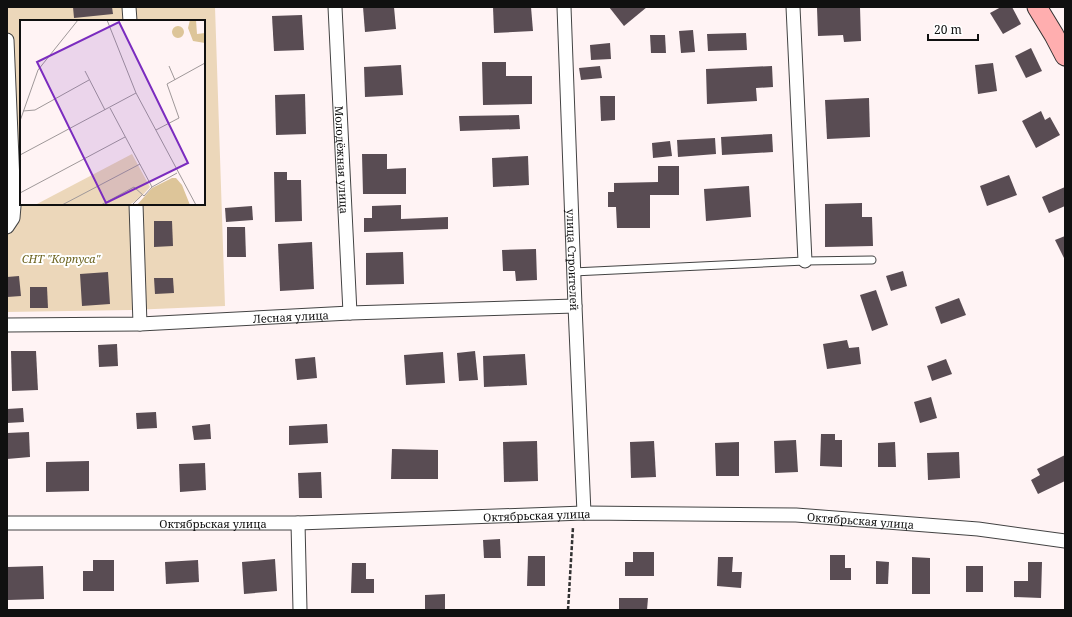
<svg xmlns="http://www.w3.org/2000/svg" width="1072" height="617" font-family="'Noto Serif',serif">
  <rect width="100%" height="100%" fill="#fff3f4"/>
  <path fill="#ecd7ba" fill-rule="evenodd" d="M7,7h208l10,299 -94,4 -124,2zM21,21h183v183h-183z"/>
  <g fill="#594c53">
    <path d="M73,7h39l1,7 -39,4z"/>
    <path d="M363,7h31l2,22 -31,3z"/>
    <path d="M493,7h38l2,24 -39,2z"/>
    <path d="M609,7h38l-23,19z"/>
    <path d="M829,7h31l1,34 -17,1 -1,-7 -25,1 -1,-28z"/>
    <path d="M1001,7h11l9,17 -18,10 -13,-21z"/>
    <path d="M302,15l2,35 -30,1 -2,-35z"/>
    <path d="M693,30l2,22 -14,1 -2,-22z"/>
    <path d="M746,33l1,17 -39,1 -1,-17z"/>
    <path d="M650,35h15l1,18h-15z"/>
    <path d="M610,43l1,16 -20,1 -1,-15z"/>
    <path d="M1031,48l11,23 -16,7 -11,-22z"/>
    <path d="M482,62h24v14h26v28l-49,1z"/>
    <path d="M993,63l4,28 -19,3 -3,-29z"/>
    <path d="M401,65l2,30 -38,2 -1,-30z"/>
    <path d="M600,66l2,12 -21,2 -2,-12z"/>
    <path d="M772,66l1,21 -17,1 1,13 -50,3 -1,-35z"/>
    <path d="M305,94l1,40 -30,1 -1,-40z"/>
    <path d="M600,96h15v24l-14,1z"/>
    <path d="M869,98l1,39 -43,2 -2,-39z"/>
    <path d="M1041,111l4,9 5,-3 10,18 -24,13 -14,-27z"/>
    <path d="M519,115l1,14 -60,2 -1,-15z"/>
    <path d="M772,134l1,18 -51,3 -1,-18z"/>
    <path d="M715,138l1,16 -38,3 -1,-17z"/>
    <path d="M670,141l2,15 -19,2 -1,-15z"/>
    <path d="M362,154h25v15l19,-1v26h-43z"/>
    <path d="M528,156l1,29 -36,2 -1,-29z"/>
    <path d="M658,166h21v29h-29v33h-33l-1,-21h-8v-15h6v-9l44,-1z"/>
    <path d="M274,172h13v8h14l1,41 -27,1z"/>
    <path d="M1009,175l8,20 -30,11 -7,-20z"/>
    <path d="M749,186l2,31 -45,4 -2,-32z"/>
    <path d="M1065,187v19l-16,7 -7,-16z"/>
    <path d="M862,203v14h10l1,29 -48,1v-43z"/>
    <path d="M401,205v14l47,-2v12l-84,3v-14h8v-12z"/>
    <path d="M252,206l1,14 -27,2 -1,-14z"/>
    <path d="M154,221h18l1,25 -19,1z"/>
    <path d="M227,227h18l1,30h-19z"/>
    <path d="M1065,236v24l-10,-20z"/>
    <path d="M312,242l2,47 -34,2 -2,-47z"/>
    <path d="M536,249l1,31 -21,1 -1,-10h-12l-1,-21z"/>
    <path d="M403,252l1,32 -38,1v-32z"/>
    <path d="M903,271l4,15 -16,5 -5,-15z"/>
    <path d="M108,272l2,32 -28,2 -2,-32z"/>
    <path d="M19,276l2,20 -14,1v-20z"/>
    <path d="M154,278h19l1,15 -19,1z"/>
    <path d="M30,287h17l1,21h-18z"/>
    <path d="M876,290l12,35 -16,6 -12,-36z"/>
    <path d="M959,298l7,17 -25,9 -6,-17z"/>
    <path d="M847,340l2,8 10,-1 2,17 -34,5 -4,-25z"/>
    <path d="M117,344l1,22 -19,1 -1,-22z"/>
    <path d="M11,351h25l2,39 -26,1z"/>
    <path d="M475,351l3,29 -19,1 -2,-28z"/>
    <path d="M443,352l2,31 -39,2 -2,-30z"/>
    <path d="M525,354l2,31 -43,2 -1,-31z"/>
    <path d="M315,357l2,21 -20,2 -2,-21z"/>
    <path d="M946,359l6,15 -20,7 -5,-15z"/>
    <path d="M931,397l6,21 -17,5 -6,-21z"/>
    <path d="M23,408l1,14 -17,1v-14z"/>
    <path d="M156,412l1,16 -20,1 -1,-16z"/>
    <path d="M210,424l1,15 -17,1 -2,-14z"/>
    <path d="M327,424l1,19 -39,2v-19z"/>
    <path d="M29,432l1,25 -23,2v-26z"/>
    <path d="M821,434h14v6h7v27l-22,-1z"/>
    <path d="M796,440l2,32 -23,1 -1,-32z"/>
    <path d="M537,441l1,40 -34,1 -1,-40z"/>
    <path d="M654,441l2,36 -25,1 -1,-36z"/>
    <path d="M739,442v34h-23l-1,-33z"/>
    <path d="M895,442l1,25h-18v-24z"/>
    <path d="M392,449l46,1v29h-47z"/>
    <path d="M959,452l1,26 -32,2 -1,-27z"/>
    <path d="M1065,455v26l-27,13 -7,-14 9,-5 -3,-6z"/>
    <path d="M89,461v30l-43,1v-30z"/>
    <path d="M205,463l1,27 -26,2 -1,-28z"/>
    <path d="M321,472l1,26h-23l-1,-25z"/>
    <path d="M500,539l1,19h-17l-1,-18z"/>
    <path d="M633,552h21v24h-29v-14h8z"/>
    <path d="M830,555h15v13h6v12h-21z"/>
    <path d="M528,556h17v30h-18z"/>
    <path d="M718,557h15l-1,15h10l-1,16 -24,-2z"/>
    <path d="M912,557l18,1v36h-18z"/>
    <path d="M275,559l2,32 -33,3 -2,-32z"/>
    <path d="M93,560h21v31h-31v-20h10z"/>
    <path d="M198,560l1,22 -33,2 -1,-22z"/>
    <path d="M876,561l13,1 -1,22h-12z"/>
    <path d="M1028,562h14l-1,36 -27,-1v-16h14z"/>
    <path d="M352,563h14v16h8v14h-23z"/>
    <path d="M43,566l1,33 -36,1 -1,-33z"/>
    <rect x="966" y="566" width="17" height="26"/>
    <path d="M445,594v16h-20v-15z"/>
    <path d="M619,598h29l-1,12h-28z"/>
  </g>
  <g fill="none" stroke-linecap="round" stroke-linejoin="round">
    <defs>
      <path id="lane" d="M573,272l232,-11 67,-1"/>
      <g id="street">
        <path d="M129,7l1,14"/>
        <path id="s1" d="M335,7l15,306"/>
        <path id="s2" d="M564,7l11,299 9,207"/>
        <path d="M793,7l12,254"/>
        <path d="M7,40l7,166 -1,12 -6,9"/>
        <path d="M136,204l4,120"/>
        <path id="s3" d="M7,325l133,-1 210,-11 225,-7"/>
        <path id="s4" d="M7,523h291l286,-10 212,2 182,14 87,12"/>
        <path d="M298,523l2,87"/>
      </g>
      <path id="secondary" d="M1037,7l17,28 11,21"/>
    </defs>
    <use href="#lane" stroke="#434343" stroke-width="9"/>
    <use href="#street" stroke="#434343" stroke-width="15"/>
    <use href="#secondary" stroke="#323232" stroke-width="21"/>
    <path stroke="#323232" stroke-width="2.5" stroke-dasharray="4 2" stroke-linecap="butt" d="M568,610l5,-83"/>
    <use href="#lane" stroke="#fff" stroke-width="7"/>
    <use href="#street" stroke="#fff" stroke-width="13"/>
    <use href="#secondary" stroke="#ffaeaf" stroke-width="19"/>
  </g>
  <g text-anchor="middle" dominant-baseline="central" stroke-width="4" stroke-linejoin="round" paint-order="stroke">
    <g font-size="11" fill="#101010" stroke="#fff">
      <text stroke="none"><textPath href="#s1" startOffset="153">Молодёжная улица</textPath></text>
      <text stroke="none"><textPath href="#s2" startOffset="253">улица Строителей</textPath></text>
      <text stroke="none"><textPath href="#s3" startOffset="284">Лесная улица</textPath></text>
      <text stroke="none"><textPath href="#s4" startOffset="530">Октябрьская улица</textPath></text>
      <text stroke="none"><textPath href="#s4" startOffset="854">Октябрьская улица</textPath></text>
      <text stroke="none"><textPath href="#s4" startOffset="206">Октябрьская улица</textPath></text>
    </g>
    <g font-size="11" font-style="italic" fill="#6b621d" stroke="#fff">
      <text x="61" y="258">СНТ "Корпуса"</text>
    </g>
  </g>
  <g transform="translate(20 20)">
    <rect width="185" height="185" fill="#fff3f4"/>
    <path d="M112,134l18,33 -11,12 -10,6h-94z" fill="#ecd7ba"/>
    <path d="M170,0h6l1,14 8,-1v10l-12,-2 -5,-13zM152 12a6 6 0 1 1 12 0a6 6 0 1 1-12 0ZM152,158h4l6,7 8,20h-53l15,-17z" fill="#ddc599"/>
    <path fill="none" stroke="#9f9899" stroke-width="1" d="M87,0l29,73 60,112M149,46l6,14M65,51l20,39M90,88l42,79M3,91l12,-1 54,-30M0,101l18,-51 40,-50M136,110l23,-12 -12,-34 38,-21M0,135l116,-62M0,173l105,-56M42,185l78,-41M81,185l33,-18 10,9 8,-9 25,-14M112,185l10,-10"/>
    <path fill="#7b2cbf" fill-opacity="0.15" stroke="#7b2cbf" stroke-width="2" d="M99,2l69,141 -82,40 -69,-141z"/>
    <rect width="185" height="185" fill="none" stroke="#101010" stroke-width="2"/>
  </g>
  <rect width="1072" height="617" fill="none" stroke="#101010" stroke-width="16"/>
  <path d="M928 34v6h50v-6" fill="none" stroke="#101010" stroke-width="2"/>
  <text x="934" y="34" font-size="12" fill="#101010" stroke="#ffffff" stroke-width="3" paint-order="stroke">20 m</text>
</svg>
